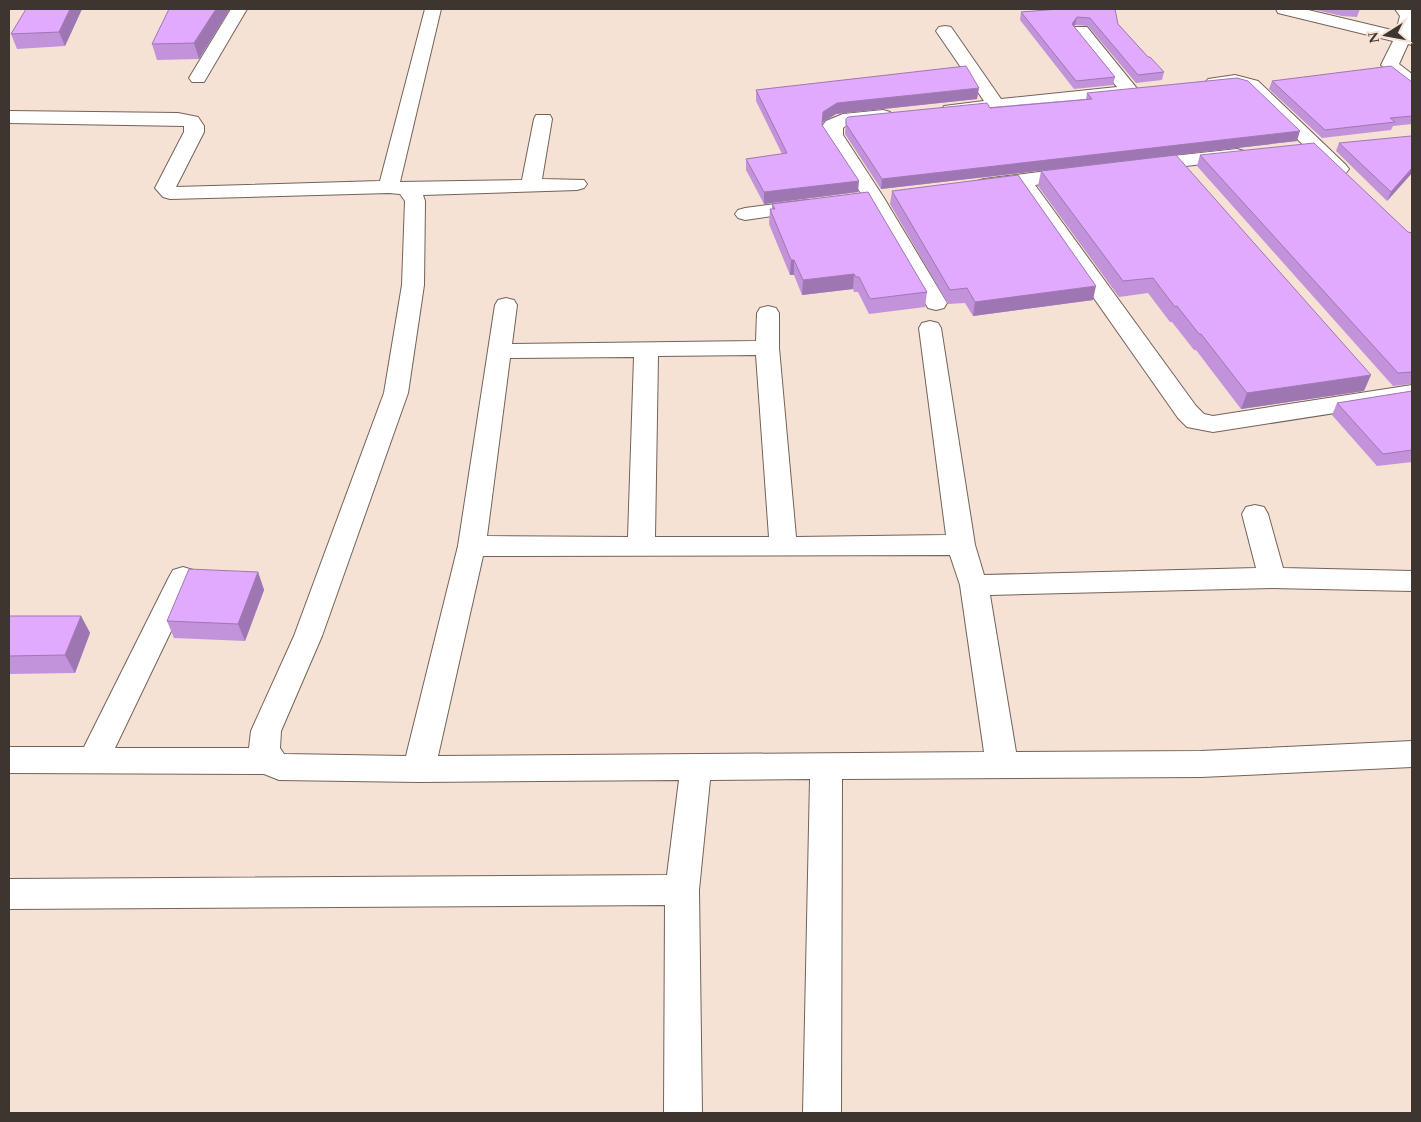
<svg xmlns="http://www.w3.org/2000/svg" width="1421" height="1122" font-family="Spectral,serif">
  <rect width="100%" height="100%" fill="#f6e1d5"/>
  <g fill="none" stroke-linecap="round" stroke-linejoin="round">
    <defs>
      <g id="minor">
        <path d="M231,9h16l-43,73h-12l-3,-4z"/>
        <path d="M425,9h16l-41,173 122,-2 12,-61 2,-4h14l2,4 -10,60 42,1 3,4 -3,4 -7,2 -154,5 2,6 -1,84 -16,108 -86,243 -41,95 -1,17 4,6 122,2 52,-210 37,-241 3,-5 8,-2 8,2 3,5 -5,39 244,-3 1,-28 3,-5 8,-2 8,2 3,5v35l17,189 150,-2 -27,-207 3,-5 8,-2 8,2 3,5 34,217 9,30 272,-7 -14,-54 4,-7 9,-2 9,2 4,7 15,54 129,3v20l-140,-3 -282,7 26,157 185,-1 211,-10v26l-211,10 -359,2 -1,334h-38l7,-334 -100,1 -11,110 3,223h-38l1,-208 -656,4v-30l658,-4 12,-95 -260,2 -140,-2 -15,-6 -255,-1v-26h75l85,-170 4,-7 10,-3 10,3 4,7 -82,171h134l2,-17 43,-95 90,-243 18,-108 3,-84 -5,-7 -11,-1 -219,6 -7,-2 -8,-9 29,-56v-6l-175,-3v-12l169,2 20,4 6,9v6l-28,55 204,-6zM756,355l13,182h-114l3,-181zM634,357l-6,180 -141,-1 23,-178zM950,555l10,30 24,167 -546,4 45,-200z"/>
        <path d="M1276,9h28l92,22 4,-15 -5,-7h16l1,36 -4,-1 -9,20 13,10v14l-6,-1 -25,-22 12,-24 -115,-28z"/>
        <path d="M945,26l6,1 50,72 116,-12 -45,-56 3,-4h12l52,64 -3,4 -12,3 -173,18 -7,-2 -2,-4 2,-4 40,-5 -48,-70 3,-4z"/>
        <path d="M1235,75l23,6 88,84 3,4 -3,4h-14l-86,-84c-14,-4 -26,1 -38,-2l-3,-4 3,-4z"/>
        <path d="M883,110l7,2 2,4 -2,4 -43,5 -4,3v7l41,63 63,105 -3,5 -8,2 -8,-2 -64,-110 -41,-63v-10l3,-4 17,-7z"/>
        <path d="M1237,149l7,2 3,4 -3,4 -99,12 -7,-2 -3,-4 3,-4 7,-2z"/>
        <path d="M1078,167l7,2 3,4 -3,4 -50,8 161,221 8,8 9,2 199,-31v16l-199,31 -26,-5 -9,-9 -162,-231 -32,4 -7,-2 -3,-4 3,-4 7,-2z"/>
        <path d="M807,200l7,2 3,4 -3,4 -69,10 -7,-2 -3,-4 3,-4 7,-2z"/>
      </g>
    </defs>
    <use href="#minor" stroke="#746358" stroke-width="2"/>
    <use href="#minor" fill="#fff" fill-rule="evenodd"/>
  </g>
  <g fill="#c292da">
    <path d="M82,9l-17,37 -48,3 -6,-15z"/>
    <path d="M230,9l-31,50 -42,1 -5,-16z"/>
    <path d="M1059,9l59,15 30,33 16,15 -2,8 -26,3 -48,-57 -13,-1 -1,2 41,50 -2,8 -39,4 -54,-69 1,-8z"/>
    <path d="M1311,9h49l-3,8 -15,-1z"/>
    <path d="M1272,81l140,1v42l-19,2 -2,4 -69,8 -53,-49z"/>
    <path d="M756,90l221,9 -141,15 -14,9v2l36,67 -94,12 -18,-34v-11l36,-5 -26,-53z"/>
    <path d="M1087,93l210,48 -416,48 -36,-55 1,-15 240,-20z"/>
    <path d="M1339,143l73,30 -25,28 -51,-50z"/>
    <path d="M1200,155l208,77 4,1v151l-19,2 -196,-220z"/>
    <path d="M1041,171l323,220 -123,18 -45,-59h-2l-22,-28h-2l-22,-29 -29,4 -81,-111z"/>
    <path d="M892,191l201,109 -120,16 -8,-13 -17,1 -58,-100z"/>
    <path d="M772,204l155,88 -2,15 -56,7 -11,-22h-4l-1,-3 -51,6 -8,-20h-4l-21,-51 1,-15h2z"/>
    <path d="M1412,391v71l-35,4 -45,-51 5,-12z"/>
    <path d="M258,572l6,18 -19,51 -71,-3 -7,-17z"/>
    <path d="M9,616h72l9,17 -15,40 -66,1z"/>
  </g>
  <g fill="#9e77b2">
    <path d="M70,9h12l-17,37 -6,-14z"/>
    <path d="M216,9h14l-31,50 -5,-16z"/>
    <path d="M1077,17l-2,8 -4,7 1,-8z"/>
    <path d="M979,88l-2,11 -141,15 -14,9 1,-11 14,-9z"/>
    <path d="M1300,131l-3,10 -416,48 1,-10z"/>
    <path d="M1412,168v5l-25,28 4,-9z"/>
    <path d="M859,181l-1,11 -94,12v-12z"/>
    <path d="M791,260h3v15h-4z"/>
    <path d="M854,274l-1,15 -51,6 1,-15z"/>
    <path d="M1096,286l-3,14 -120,16 2,-14z"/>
    <path d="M1371,375l-7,16 -123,18 6,-16z"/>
    <path d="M258,572l6,18 -19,51 -7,-17z"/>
    <path d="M81,616l9,17 -15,40 -10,-18z"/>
  </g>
  <g fill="#e2aafe" stroke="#9e77b2">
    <path d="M26,9h44l-11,23 -48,2z"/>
    <path d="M169,9h47l-22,34 -42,1z"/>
    <path d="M1059,9h56l3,15 30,33h2l14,15 -26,3 -48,-57 -13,-1 -5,7 43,53 -39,4 -55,-69z"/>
    <path d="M966,66l13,22 -142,15 -14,9 -1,13 37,56 -95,11 -18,-33 41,-6 -31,-63z"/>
    <path d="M1391,66l21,16v34l-22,2 5,4 -70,8 -53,-49z"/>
    <path d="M1237,78l11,3 52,50 -418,48 -36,-55v-5l2,-2 139,-14 3,5 102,-9 -5,-6z"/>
    <path d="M1411,136l1,1v31l-21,24 -52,-49z"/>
    <path d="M1314,143l94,89 4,1v139l-14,1 -198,-218z"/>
    <path d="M1176,155l195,220 -124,18 -46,-59h-2l-22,-28 -2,1 -22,-29 -30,3 -82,-110z"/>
    <path d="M1018,175l78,111 -121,16 -8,-14 -17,2 -58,-99z"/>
    <path d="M868,192l59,100 -57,7 -11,-22h-3l-2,-3 -51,6 -9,-20h-3l-21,-51h5l-3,-5z"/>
    <path d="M1412,391v59l-29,4 -46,-51z"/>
    <path d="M189,569l69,3 -20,52 -71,-3z"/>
    <path d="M9,616h72l-16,39 -56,1z"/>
  </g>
  <rect width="1421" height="1122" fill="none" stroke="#3c3530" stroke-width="20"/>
  <g transform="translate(1386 35) rotate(259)" stroke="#f6e1d5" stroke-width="4" paint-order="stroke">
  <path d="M0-4L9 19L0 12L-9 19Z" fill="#3c3530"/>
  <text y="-8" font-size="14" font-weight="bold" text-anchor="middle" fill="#3c3530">N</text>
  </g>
</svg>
